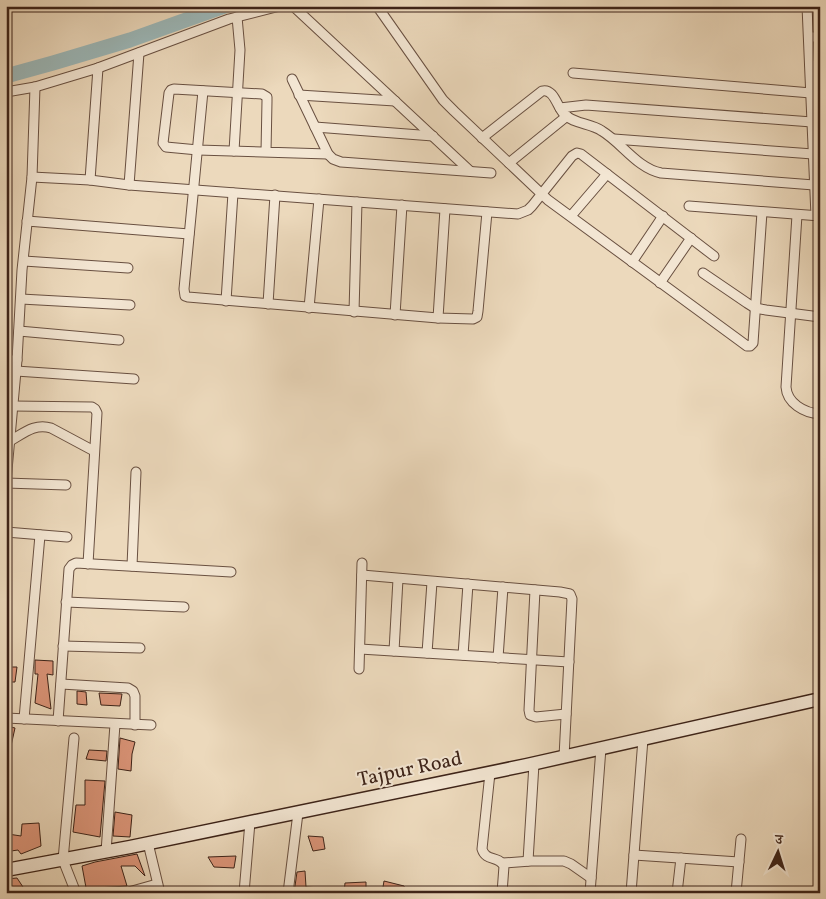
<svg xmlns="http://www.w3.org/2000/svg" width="826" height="899" font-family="Vollkorn,'Noto Serif Devanagari',serif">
  <rect width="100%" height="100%" fill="#ecd9bc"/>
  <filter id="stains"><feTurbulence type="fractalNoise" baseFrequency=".004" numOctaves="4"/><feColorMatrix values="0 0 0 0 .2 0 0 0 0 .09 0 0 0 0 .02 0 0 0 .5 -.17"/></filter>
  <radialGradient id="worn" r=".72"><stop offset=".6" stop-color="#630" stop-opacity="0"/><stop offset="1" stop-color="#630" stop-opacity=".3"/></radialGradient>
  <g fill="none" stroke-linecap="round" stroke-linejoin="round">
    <path stroke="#9cb8b9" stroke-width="15" d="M6,76l47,-13 77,-23 95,-34"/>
  </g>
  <g fill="#dc9579" stroke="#3d2318">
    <path d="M35,660l18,1v14l-6,-1 4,35 -16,-6 3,-29h-3z"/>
    <path d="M6,667h11l-2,15h-9z"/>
    <path d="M77,691l9,1 1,13 -10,-1z"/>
    <path d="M99,693l23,1 -2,12 -19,-1z"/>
    <path d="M6,726l9,2 -6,27 -3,-1z"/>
    <path d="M120,738l15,4 -3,12 -1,17 -13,-2z"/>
    <path d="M89,750l18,1 -1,10 -20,-2z"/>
    <path d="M85,780l20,1 -5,56 -27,-5 3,-27h9z"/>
    <path d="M115,812l17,3 -2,22 -17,-1z"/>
    <path d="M39,823l2,23 -20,8 -3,-4 -7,1 -3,-17 13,2 1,-12z"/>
    <path d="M308,836l15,1 2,12 -12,2z"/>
    <path d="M137,854l8,22 -10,-10h-14l6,20 -31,2v4l-9,1 -5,-27 13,-4z"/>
    <path d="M236,856l-2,12 -20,-1 -6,-10z"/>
    <path d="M305,871l1,16 14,1v5h-26l3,-21z"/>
    <path d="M17,878l10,15h-21v-14z"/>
    <path d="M384,881l20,5 3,7h-25z"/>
    <path d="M366,882v11h-22l1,-10z"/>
  </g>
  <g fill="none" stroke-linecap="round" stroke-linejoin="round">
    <defs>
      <g id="street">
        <path d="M293,6l177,165"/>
        <path d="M377,6l66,94 11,11 94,89 199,146h3l3,-3 9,-131"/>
        <path d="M807,6l9,210"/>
        <path d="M808,6l12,1"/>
        <path d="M809,37h11"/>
        <path d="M810,65l10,1"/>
        <path d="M573,73l238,20"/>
        <path d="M292,79l36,75 5,5 8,3 150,11"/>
        <path d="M203,91l-19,198 1,7 3,1 250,21 35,1 4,-2 1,-6 9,-99"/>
        <path d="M6,92l29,-5 63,-19 131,-49 51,-13"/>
        <path d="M299,95l96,6"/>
        <path d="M560,108l26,-3 226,17"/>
        <path d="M315,127l118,9"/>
        <path d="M482,138l60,-47c12,-3 15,16 22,23 9,10 27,9 38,17 20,12 35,37 59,42l153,12"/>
        <path d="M614,139l199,15"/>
        <path d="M234,151l6,-101 -3,-33"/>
        <path d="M266,152l1,-51v-4l-5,-3 -88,-5 -3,1 -2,3 -6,50 3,4 32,3 130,4"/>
        <path d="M509,163l58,-47"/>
        <path d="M32,177l58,3 39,5 389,29 10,-4 4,-4 40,-50 5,-3 4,1 133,102"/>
        <path d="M90,180l8,-112"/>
        <path d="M129,185l10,-132"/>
        <path d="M689,206l131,10"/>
        <path d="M797,215l-11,172c1,16 18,26 34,27"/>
        <path d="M571,216l36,-42"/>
        <path d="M27,221l162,13"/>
        <path d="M24,261l104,7"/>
        <path d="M632,262l31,-46"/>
        <path d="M703,273l44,30 8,5 11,2 54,7"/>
        <path d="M660,283l31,-45"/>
        <path d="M21,299l109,6"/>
        <path d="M226,301l7,-108"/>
        <path d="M268,304l7,-109"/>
        <path d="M309,308l10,-109"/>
        <path d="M354,312l3,-110"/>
        <path d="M395,315l7,-110"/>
        <path d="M438,318l7,-109"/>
        <path d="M19,331l100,9"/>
        <path d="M6,360h11"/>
        <path d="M16,371l118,8"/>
        <path d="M13,406l79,1 3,2 2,4 -9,151"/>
        <path d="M6,441h4c14,-8 25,-18 41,-13l43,23"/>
        <path d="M6,481l11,-121 5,-90 10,-93 3,-90"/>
        <path d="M6,483l60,2"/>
        <path d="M6,532l61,5"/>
        <path d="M132,566l4,-94"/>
        <path d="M362,575l198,17 10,2 2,5 -8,158"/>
        <path d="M535,590l-6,120 1,5 6,2 30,-3"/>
        <path d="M66,602l118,5"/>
        <path d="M63,646l77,2"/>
        <path d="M360,649l209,13"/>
        <path d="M394,651l4,-72"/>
        <path d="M427,653l5,-71"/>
        <path d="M463,655l5,-71"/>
        <path d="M498,658l5,-71"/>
        <path d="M359,669l3,-106"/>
        <path d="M61,684l67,4 5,3 2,5v29"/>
        <path d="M6,718l145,7"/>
        <path d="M24,719l16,-184"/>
        <path d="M58,721l11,-152 3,-4 4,-2 155,9"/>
        <path d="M74,738l-11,122 13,33"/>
        <path d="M490,773l-8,76c4,13 16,6 22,17l-2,27"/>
        <path d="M148,843l12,50"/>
        <path d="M106,852l9,-128"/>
        <path d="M634,855l105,7"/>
        <path d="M528,861l6,-97"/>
        <path d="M503,863l28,-2h33l7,3 20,14"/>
        <path d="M125,893l32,-9"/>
        <path d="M244,893l6,-71"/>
        <path d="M288,893l10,-80"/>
        <path d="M590,893l11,-145"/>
        <path d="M631,893l12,-154"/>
        <path d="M677,893l4,-35"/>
        <path d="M736,893l5,-54"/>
      </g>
      <path id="secondary" d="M6,870l124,-23 397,-82 293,-66"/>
    </defs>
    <use href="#street" stroke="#695041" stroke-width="11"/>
    <use href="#secondary" stroke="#3d2318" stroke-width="15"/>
    <use href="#street" stroke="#f3e6d3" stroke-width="9"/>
    <use href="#secondary" stroke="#f3e6d3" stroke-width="12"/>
  </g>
  <g text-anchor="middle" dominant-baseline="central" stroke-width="4" stroke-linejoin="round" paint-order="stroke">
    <g font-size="20" fill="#3d2318" stroke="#f3e6d3">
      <text transform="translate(410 770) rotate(-12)">Tajpur Road</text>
    </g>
  </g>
  <rect width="826" height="899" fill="none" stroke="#ecd9bc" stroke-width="25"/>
  <rect x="8" y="8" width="811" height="884" fill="none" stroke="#3d2318" stroke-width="2.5"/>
  <rect x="12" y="12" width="801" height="874" fill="none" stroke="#3d2318"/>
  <g transform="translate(778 852) rotate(4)" stroke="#f3e6d3" stroke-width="4" paint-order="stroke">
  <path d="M0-4L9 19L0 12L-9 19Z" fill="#3d2318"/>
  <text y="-8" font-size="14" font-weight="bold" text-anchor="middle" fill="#3d2318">उ</text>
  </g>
  <rect width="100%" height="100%" filter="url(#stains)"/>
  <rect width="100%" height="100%" fill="url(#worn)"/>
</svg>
